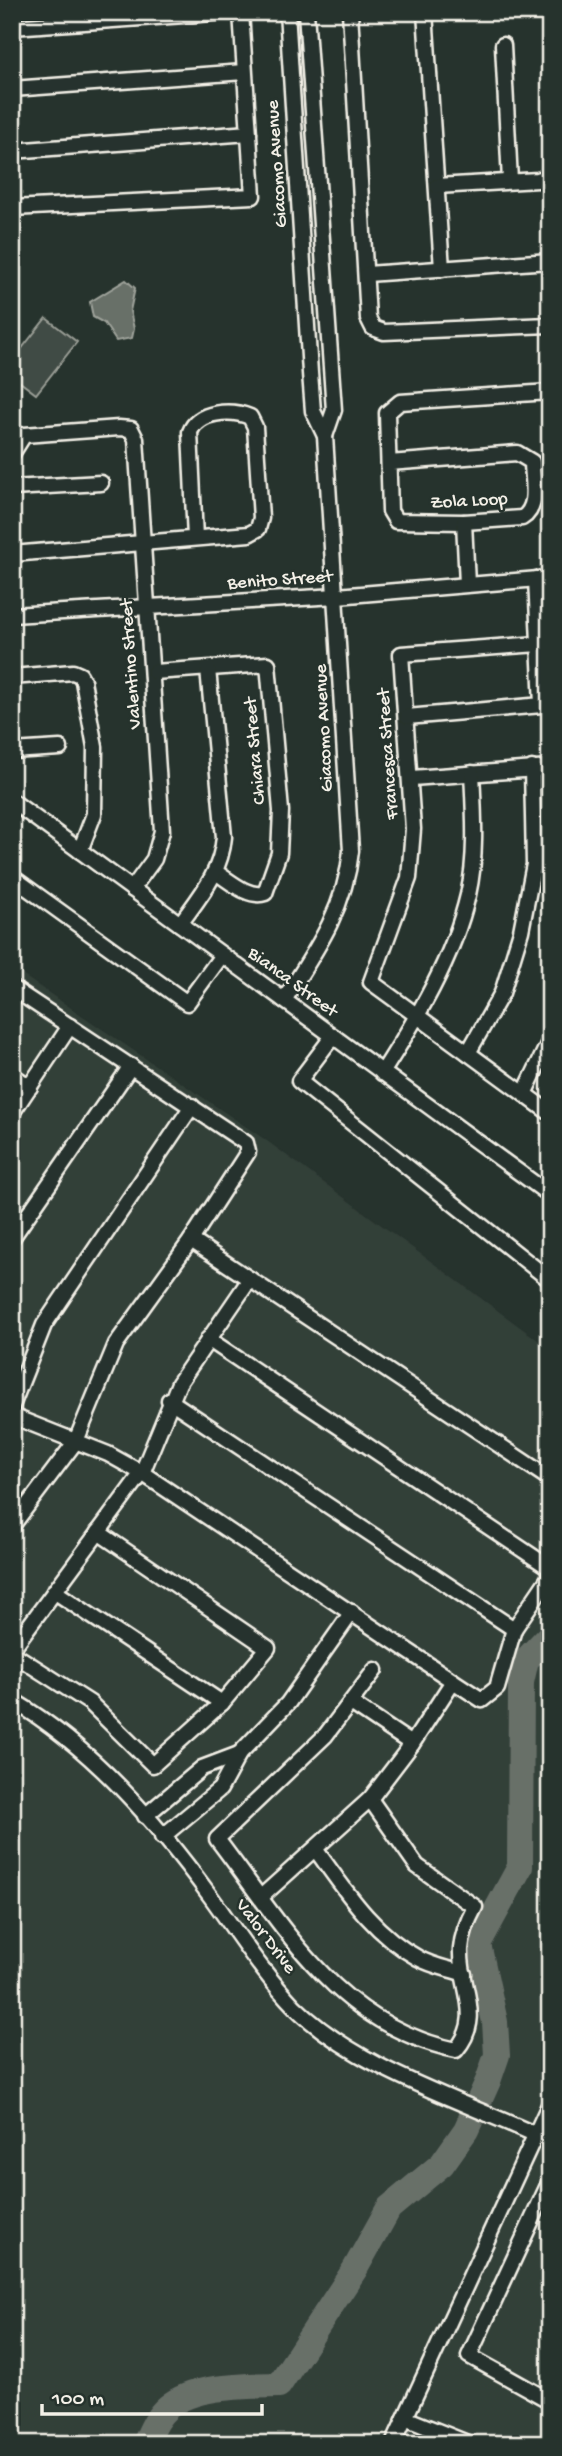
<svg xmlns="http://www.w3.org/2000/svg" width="562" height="2456" font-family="'Gochi Hand',sans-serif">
  <rect width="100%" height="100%" fill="#26332d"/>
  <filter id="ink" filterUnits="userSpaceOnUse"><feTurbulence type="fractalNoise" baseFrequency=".0143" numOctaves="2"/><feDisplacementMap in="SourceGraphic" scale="14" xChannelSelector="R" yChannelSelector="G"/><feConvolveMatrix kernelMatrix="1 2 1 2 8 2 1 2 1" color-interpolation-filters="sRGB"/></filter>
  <g filter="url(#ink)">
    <path fill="#333f39" d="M12,968l255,173 283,208v1095h-538z"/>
    <path fill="#414b45" stroke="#9a9e96" stroke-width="2" d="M46,318l31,24 -41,52 -24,-18v-15z"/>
    <path fill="#676f68" stroke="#9fa39b" stroke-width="2" d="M126,280l9,8 -5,23 4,18 -2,9 -16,3 -12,-18 -11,-6 -3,-15z"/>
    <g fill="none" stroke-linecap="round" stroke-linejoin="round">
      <path stroke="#676f68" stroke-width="26" d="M145,2444c6,-13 11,-27 23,-37 26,-22 78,-21 111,-22l76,-116 34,-61 53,-44 24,-34 22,-49 9,-26 -2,-33 -17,-78 42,-77 1,-185 5,-22 24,-25"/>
      <defs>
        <g id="minor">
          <path d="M306,12l28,398 -9,26"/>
          <path d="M350,12l18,306 5,10 11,4 166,-7"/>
          <path d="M425,12l17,257"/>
          <path d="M12,27l216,-15"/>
          <path d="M503,45l7,136"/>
          <path d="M12,89l232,-17"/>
          <path d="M12,151l237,-18"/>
          <path d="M437,186l101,-6 12,-4"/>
          <path d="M12,208l241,-12 -12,-184"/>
          <path d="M367,274l183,-13"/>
          <path d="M12,454l12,-19 95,-7 12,1 5,10 26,392 -8,28 -22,30"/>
          <path d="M389,463l128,-10 15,9c0,18 8,45 -10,56l-58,4 -68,-1 -6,-10 -3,-98 13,-11 150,-10"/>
          <path d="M12,488l89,-5"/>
          <path d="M464,522l3,62"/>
          <path d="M12,554l237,-20 9,-5 3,-11 -6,-91 -5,-10c-19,-8 -52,-6 -60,15l5,106"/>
          <path d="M12,615l325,-19 213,-18"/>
          <path d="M539,644l-138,10 12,175 -4,49 -38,104 179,131"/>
          <path d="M154,672l114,-8 13,147 -2,42 -14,40c-16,6 -35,-12 -48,-20"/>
          <path d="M12,677l61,-5 7,3 3,6 12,66 -1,67 -14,37"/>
          <path d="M407,717l135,-12 -6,-126"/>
          <path d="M12,751l48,-3"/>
          <path d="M412,778l138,-10"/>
          <path d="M12,801l538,394"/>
          <path d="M12,877l175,126 35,-48"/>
          <path d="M180,924c20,-28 41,-51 44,-87l-16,-168"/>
          <path d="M12,988l234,155 2,9 -57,88 -75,104 -40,97 -64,85"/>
          <path d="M284,1000c31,-48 61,-90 67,-149l-26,-415 -12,-25 -3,-38 -23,-361"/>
          <path d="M333,1036l-34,45 251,199"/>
          <path d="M468,1053l34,-60 19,-62 13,-67 -2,-96"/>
          <path d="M382,1073c35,-55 71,-114 86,-178 9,-39 6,-82 4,-122"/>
          <path d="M12,1075l18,12"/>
          <path d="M524,1094l26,-54"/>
          <path d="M12,1113l58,-87"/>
          <path d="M12,1238l119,-172"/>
          <path d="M191,1240l359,239"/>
          <path d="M208,1339l342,229"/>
          <path d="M169,1400l345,229"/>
          <path d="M12,1406l32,-81 148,-219"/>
          <path d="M12,1416l96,38 34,19 311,208"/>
          <path d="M54,1591l168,112"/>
          <path d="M12,1649l130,-176 37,-90 71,-104"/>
          <path d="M12,1653l78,50 63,62 69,-62 46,-55 -170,-116"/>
          <path d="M12,1700c81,48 144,122 199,197 27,37 52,77 84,110 62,61 160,91 239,127"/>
          <path d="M351,1703l61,41"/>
          <path d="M370,1799l47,67 58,41c-7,13 -13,28 -14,42 -2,38 24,67 -5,101 -119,-25 -171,-122 -239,-211l108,-103 50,-66"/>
          <path d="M145,1816l57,-48 37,-14"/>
          <path d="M162,1837l58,-48 19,-35 49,-51 64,-91"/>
          <path d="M316,1850c29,40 57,84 102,108 14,8 32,11 46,16"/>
          <path d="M261,1897l109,-98 42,-55 41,-63 29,19 15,-12 17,-59 36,-53"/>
          <path d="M550,2181l-81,175 81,45"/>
          <path d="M405,2418l65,26"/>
          <path d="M393,2444l157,-341"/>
        </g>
      </defs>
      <use href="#minor" stroke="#f4f1e8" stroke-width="19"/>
      <use href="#minor" stroke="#26332d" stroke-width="14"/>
    </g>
  </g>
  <g text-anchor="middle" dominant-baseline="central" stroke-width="5" stroke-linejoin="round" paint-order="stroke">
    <g font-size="19" fill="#f4f1e8" stroke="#26332d">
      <text transform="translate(278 164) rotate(-94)">Giacomo Avenue</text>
      <text transform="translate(469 502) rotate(-3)">Zola Loop</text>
      <text transform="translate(280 581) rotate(-4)">Benito Street</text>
      <text transform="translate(132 664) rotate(-94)">Valentino Street</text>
      <text transform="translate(325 728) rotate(-93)">Giacomo Avenue</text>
      <text transform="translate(256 751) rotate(-95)">Chiara Street</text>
      <text transform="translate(389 754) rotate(-94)">Francesca Street</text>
      <text transform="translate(292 983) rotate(36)">Bianca Street</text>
      <text transform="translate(265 1937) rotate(53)">Valor Drive</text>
    </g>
  </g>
  <rect width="562" height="2456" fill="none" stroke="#26332d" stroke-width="42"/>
  <rect x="21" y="21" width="520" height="2414" fill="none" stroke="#f4f1e8" stroke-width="2.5" filter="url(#ink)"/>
  <path d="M42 2404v10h220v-10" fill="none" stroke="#f4f1e8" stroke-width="3.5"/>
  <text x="52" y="2404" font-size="21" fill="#f4f1e8" stroke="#26332d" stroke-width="5" paint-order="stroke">100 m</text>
</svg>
